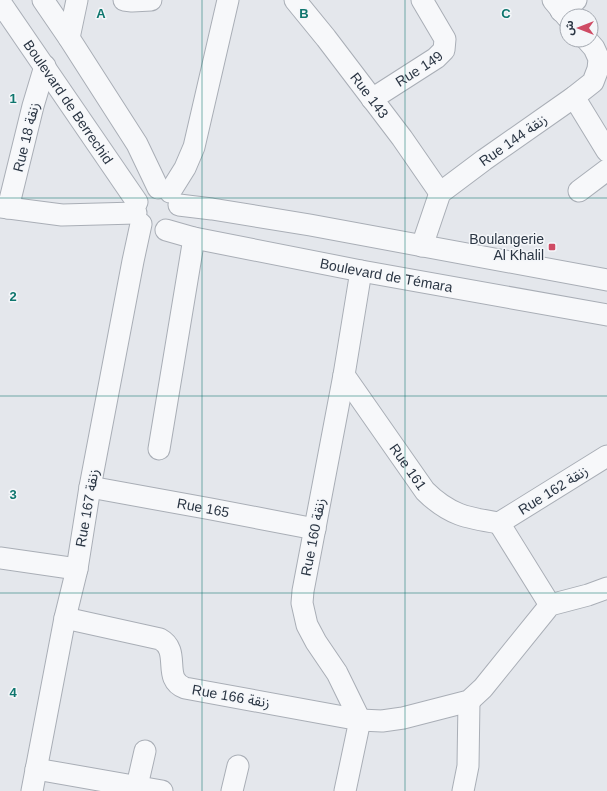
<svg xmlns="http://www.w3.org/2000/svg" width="607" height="791" font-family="Arial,'Noto Sans Arabic',sans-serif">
  <rect width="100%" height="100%" fill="#e4e7ec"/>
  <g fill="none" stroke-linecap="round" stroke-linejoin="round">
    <defs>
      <g id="minor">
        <path d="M43,0l26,38 68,106 21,44"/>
        <path d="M124,0l8,1 19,-1"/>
        <path id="s1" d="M295,0l31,38 76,100 38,55"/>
        <path d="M553,0l14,17"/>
        <path id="s2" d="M0,2l137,200"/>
        <path d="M561,11l15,-11"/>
        <path d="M69,38l8,-38"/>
        <path d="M574,97l33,54"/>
        <path id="s3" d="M372,99l64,-41 8,-8 1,-11 -23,-39"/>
        <path d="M579,191l28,-21"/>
        <path d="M170,192l15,-24 9,-21 34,-147"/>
        <path d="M179,205l33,4 98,16 297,55"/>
        <path d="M0,207l62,8 74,-2"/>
        <path d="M8,208l25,-102 12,-40"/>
        <path id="s4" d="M166,230l28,8 167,33 246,44"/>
        <path d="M422,246l18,-53 44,-33 90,-63 19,-15 5,-13 1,-10 -5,-11 -7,-8"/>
        <path id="s5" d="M344,375l81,116c24,24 42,27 74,32"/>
        <path d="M159,449l35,-211"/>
        <path id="s6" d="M90,487l121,22 104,20"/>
        <path d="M499,523l108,-67"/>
        <path d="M499,523l51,82"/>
        <path d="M0,558l77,11"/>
        <path d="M65,618l95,21c22,12 1,40 25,49l175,32 22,1 21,-3 66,-17 14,-13 67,-83 38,-10 19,-7"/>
        <path d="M36,769l126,22"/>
        <path d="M137,786l8,-35"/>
        <path d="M32,791l33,-173 12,-49 13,-82 43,-226 8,-37"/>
        <path d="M232,791l6,-25"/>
        <path d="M345,791l15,-71 -23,-47 -21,-31 -9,-17 -5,-22 1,-12 41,-216 17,-104"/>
        <path d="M463,791l5,-25 1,-65"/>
      </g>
    </defs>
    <use href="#minor" stroke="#a9aeb6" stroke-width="23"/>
    <use href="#minor" stroke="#f7f8fa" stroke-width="21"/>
  </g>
  <path fill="none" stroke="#0f766e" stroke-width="1" stroke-opacity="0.55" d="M202,0v791M405,0v791M0,198h607M0,396h607M0,593h607"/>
  <rect fill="#cf4b64" stroke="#f4f6f9" stroke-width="1.5" x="548" y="243" width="8" height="8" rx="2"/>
  <g text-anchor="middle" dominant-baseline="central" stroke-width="3" stroke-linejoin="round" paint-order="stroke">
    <g font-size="14" fill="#2b3644" stroke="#f4f6f9">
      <text stroke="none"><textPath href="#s3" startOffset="56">Rue 149</textPath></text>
      <text stroke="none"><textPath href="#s1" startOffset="121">Rue 143</textPath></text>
      <text stroke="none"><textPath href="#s2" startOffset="121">Boulevard de Berrechid</textPath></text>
      <text transform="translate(26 137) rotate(-76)">Rue 18 زنقة</text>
      <text transform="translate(513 140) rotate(-35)">Rue 144 زنقة</text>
      <text stroke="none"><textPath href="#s4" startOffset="225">Boulevard de Témara</textPath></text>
      <text stroke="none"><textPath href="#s5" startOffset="112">Rue 161</textPath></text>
      <text transform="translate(553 490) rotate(-32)">Rue 162 زنقة</text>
      <text stroke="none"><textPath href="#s6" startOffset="115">Rue 165</textPath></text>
      <text transform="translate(87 508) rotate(-80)">Rue 167 زنقة</text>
      <text transform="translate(313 537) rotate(-79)">Rue 160 زنقة</text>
      <text transform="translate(231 696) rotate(10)">Rue 166 زنقة</text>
    </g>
    <g font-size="14" fill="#2b3644" stroke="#f4f6f9" text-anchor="end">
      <text x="544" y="239">Boulangerie<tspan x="544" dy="16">Al Khalil</tspan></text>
    </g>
  </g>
  <g font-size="13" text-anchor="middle" font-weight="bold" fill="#0f766e" stroke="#f4f6f9" stroke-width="3" stroke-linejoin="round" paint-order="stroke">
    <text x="101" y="18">A</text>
    <text x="304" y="18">B</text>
    <text x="506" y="18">C</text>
    <text x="13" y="103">1</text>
    <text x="13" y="301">2</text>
    <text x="13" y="499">3</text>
    <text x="13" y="697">4</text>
  </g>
  <g transform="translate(579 28) rotate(270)"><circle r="19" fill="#f4f6f9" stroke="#a4a9b1"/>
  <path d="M0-3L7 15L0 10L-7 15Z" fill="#cf4b64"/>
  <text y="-6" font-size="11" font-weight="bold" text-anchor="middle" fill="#2b3644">ش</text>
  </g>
</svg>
